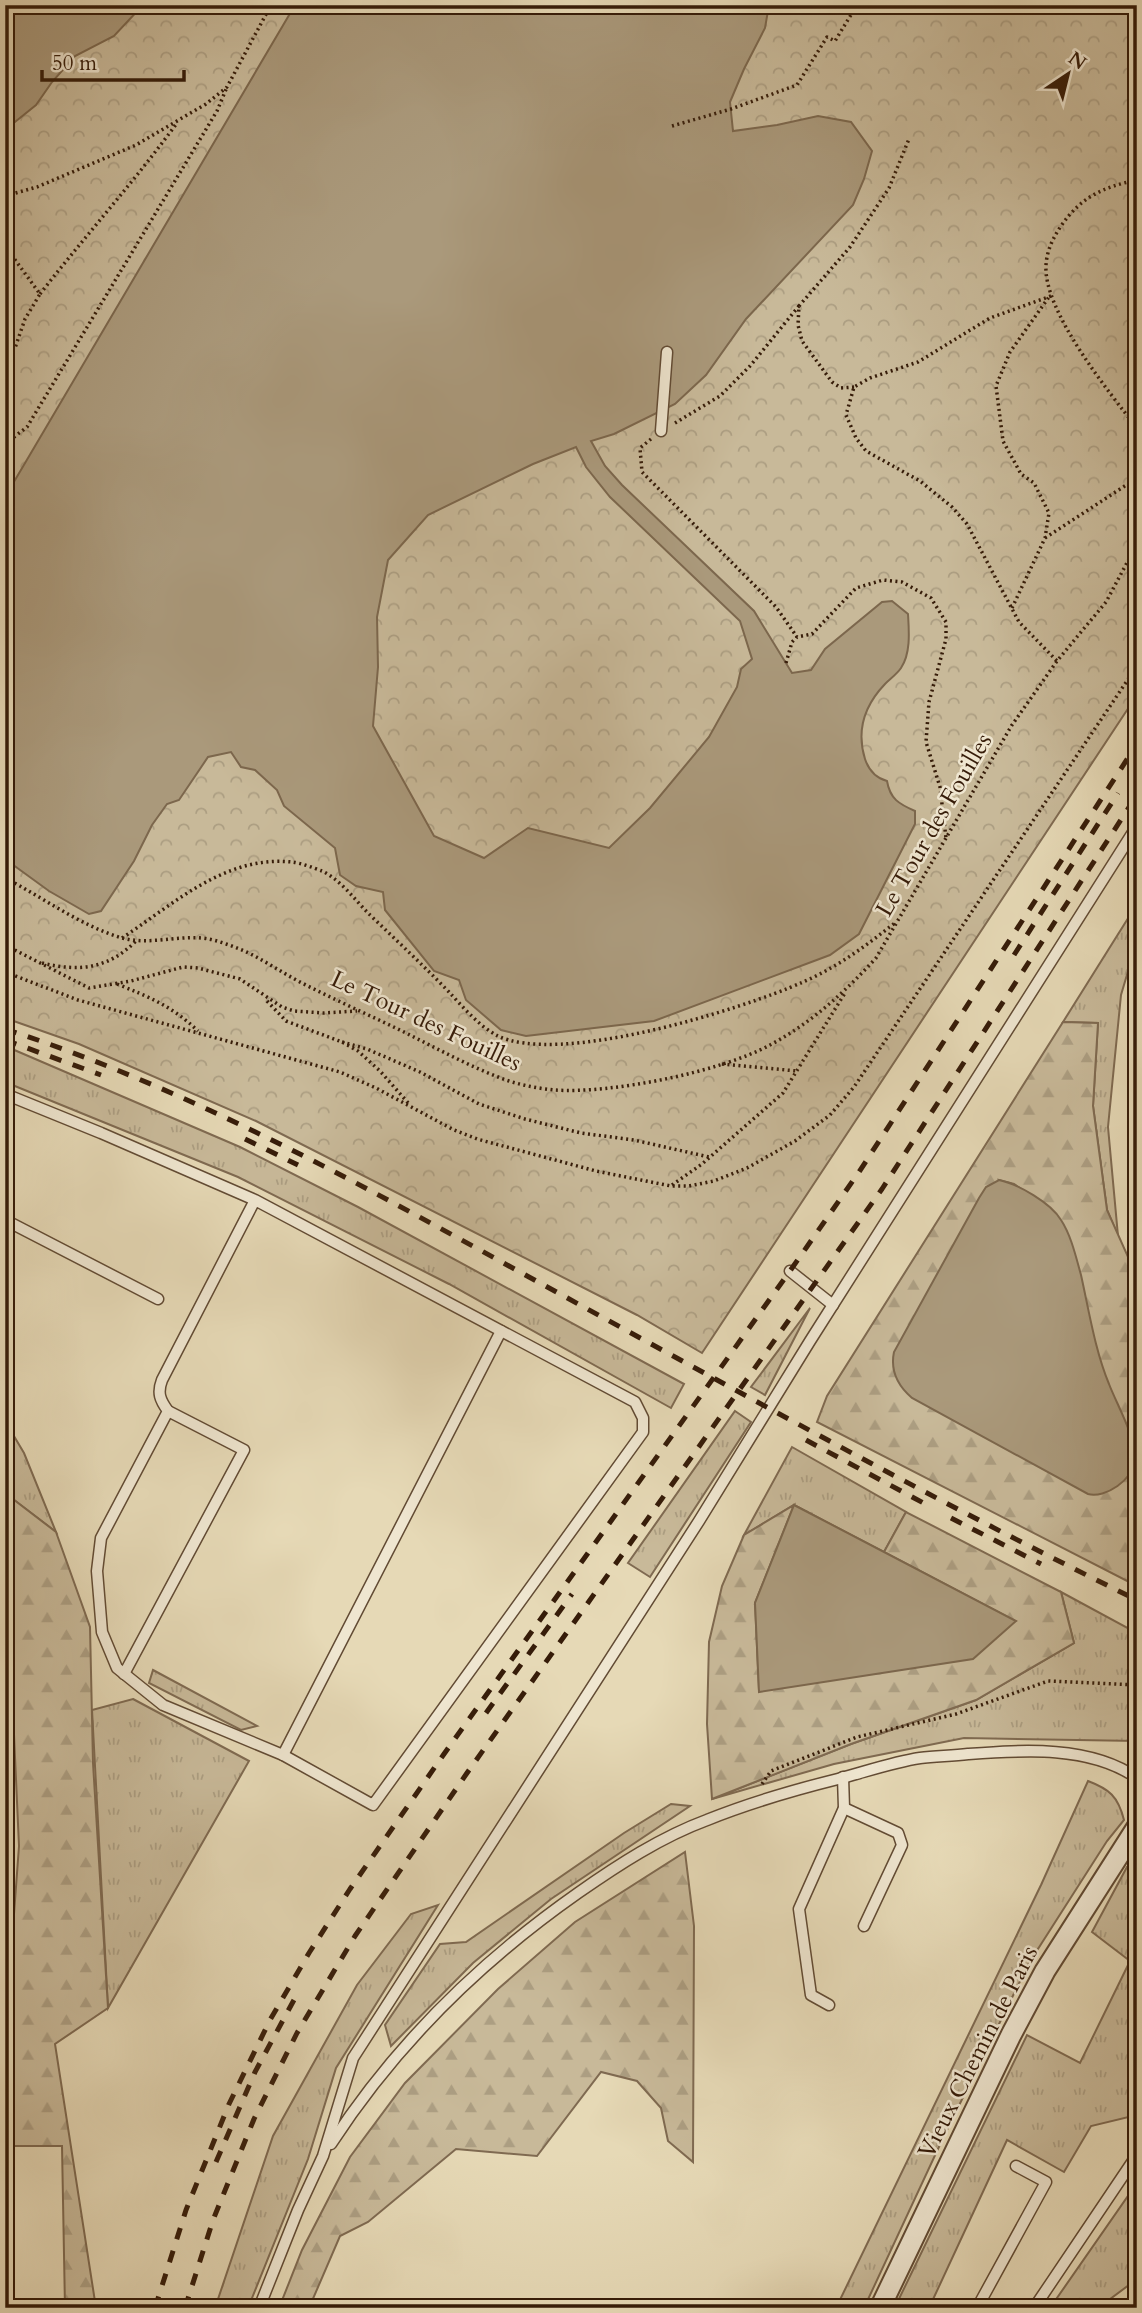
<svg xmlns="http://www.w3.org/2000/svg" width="1142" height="2313" font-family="Cardo,serif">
  <defs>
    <pattern id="grass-tufts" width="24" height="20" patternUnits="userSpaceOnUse" patternTransform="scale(1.75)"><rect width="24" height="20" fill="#c8b999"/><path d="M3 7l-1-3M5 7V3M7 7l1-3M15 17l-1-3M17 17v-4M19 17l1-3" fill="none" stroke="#ac9e82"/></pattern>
    <pattern id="forest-firs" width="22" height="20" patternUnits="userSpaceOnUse" patternTransform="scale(1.75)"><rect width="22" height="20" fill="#c8b999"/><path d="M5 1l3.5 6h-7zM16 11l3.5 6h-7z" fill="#ac9e82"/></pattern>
    <pattern id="park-crowns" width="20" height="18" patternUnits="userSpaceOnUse" patternTransform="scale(1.75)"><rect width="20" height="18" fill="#c8b999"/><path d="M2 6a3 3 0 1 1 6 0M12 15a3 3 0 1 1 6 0" fill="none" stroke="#ac9e82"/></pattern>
  </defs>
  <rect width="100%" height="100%" fill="#e6d9b6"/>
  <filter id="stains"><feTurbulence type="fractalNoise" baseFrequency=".00286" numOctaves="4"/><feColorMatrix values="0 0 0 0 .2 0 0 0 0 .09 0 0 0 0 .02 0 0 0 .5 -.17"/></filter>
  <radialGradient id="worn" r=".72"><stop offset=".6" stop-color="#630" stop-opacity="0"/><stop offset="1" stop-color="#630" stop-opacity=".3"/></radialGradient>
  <g fill="url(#grass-tufts)" stroke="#7f6a51" stroke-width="2">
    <path d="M1137,904v37l-16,54 -13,132 10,109 -11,-26 -14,-104 5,-83 -35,-1z"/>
    <path d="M5,1046l235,101 118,60 326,177 -13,24 -222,-124 -211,-107 -233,-95z"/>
    <path d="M810,1308l-45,87 -14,-8z"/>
    <path d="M735,1411l16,11 -101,155 -22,-14z"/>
    <path d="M5,1421l19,32 32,79 -51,-39z"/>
    <path d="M792,1447l114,65 -22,40 -90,-47 -50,30z"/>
    <path d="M1061,1592l76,41 -2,31 2,1v76l-173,-3 -130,26 -122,35 139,-55 125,-44 98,-57z"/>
    <path d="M153,1670l104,56 -16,4 -92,-47z"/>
    <path d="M133,1699l116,62 -141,247 -16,-298z"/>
    <path d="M1088,1781c21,8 30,15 36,39l-17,21 -78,122 -85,173 -80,172h-28l205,-423z"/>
    <path d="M671,1804l19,2 -139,93 -78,64 -82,83 -6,-21 55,-81 26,-2 158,-109z"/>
    <path d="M1137,1865v250l-46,11 -27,46 -57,-32 -78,168h-29l-4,-3 131,-270 53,28 50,-102 -38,-29 35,-65z"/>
    <path d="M438,1905l-102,163 -28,91 -60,149h-33l58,-172 84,-151 54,-71z"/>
    <path d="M1137,2183v96l-39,29h-48z"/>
  </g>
  <g fill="url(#forest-firs)" stroke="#7f6a51" stroke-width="2" fill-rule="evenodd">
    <path d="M1063,1022l35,1 -5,83 14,104 30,67v309l-320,-164 10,-26zM999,1180l15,4 18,12 98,243z"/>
    <path d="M5,1493l51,39 34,95 3,136 15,245 -53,36 41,264h-31l-3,-162h-57v-110l14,-190 -8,-178 -6,-46z"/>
    <path d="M794,1505l-39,98 4,88 256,-70 -131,-69 22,-40 155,80 13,51 -98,57 -125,44 -139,55 -5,-75 2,-82 13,-56 22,-51z"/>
    <path d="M685,1852l9,74 -1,236 -25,-21 -7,-33 -24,-27 -36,-9 -64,84 -81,-7 -88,73 -28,14 -31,72h-30l23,-58 48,-93 55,-74 93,-94 77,-67z"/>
  </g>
  <path fill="url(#park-crowns)" stroke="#7f6a51" stroke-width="2" d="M5,5h1132v690l-435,658 -65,-38 -381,-194 -177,-77 -74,-26z"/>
  <g fill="#aa997b" stroke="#7c674d" stroke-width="2" fill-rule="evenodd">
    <path d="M5,5h138l-29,31 -39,20 -23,26 -16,23 -31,25z"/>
    <path d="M295,5h474l-4,23 -21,41 -14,33 3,29 44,-6 41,-9 33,6 21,29 -8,28 -11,26 -107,114 -40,56 -31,29 -61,30 -23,7 14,25 17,19 132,126 38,62 19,-3 14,-21 57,-47 10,-1 16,13c1,17 3,39 -7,54 -4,6 -11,11 -16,16 -21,22 -29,46 -20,75 4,12 11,19 22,22 3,18 12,23 28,30v13l-56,110 -29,21 -176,66 -128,15 -25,-6 -35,-30 -7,-20 -25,-9 -49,-61 -2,-18 -27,-6 -16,-11 -5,-27 -51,-42 -7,-16 -22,-20 -14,-3 -10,-15 -23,5 -29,43 -12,4 -15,21 -18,36 -33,50 -12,3 -40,-23 -44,-32v-362zM576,447l10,20 24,30 130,124 12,38 -11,10 -4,18 -28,50 -59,71 -41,40 -81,-20 -44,30 -50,-22 -61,-110 5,-59 -1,-50 11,-57 40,-45 105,-51z"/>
    <path d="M999,1180c19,4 52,23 62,40 10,15 15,37 20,55 8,36 14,75 28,109 8,21 27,53 26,76 -1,19 -30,39 -47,34l-176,-96c-14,-12 -22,-27 -18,-46l85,-154 7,-11z"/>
    <path d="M794,1505l222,116 -43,38 -214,33 -4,-89z"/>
  </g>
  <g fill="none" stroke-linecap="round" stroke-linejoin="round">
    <defs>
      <g id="service">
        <path d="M661,431l6,-79"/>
        <path d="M5,1094l96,39 154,67 380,202 8,16v14l-270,373 -90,-50 -120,-50 -46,-37 -15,-36 -5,-61 4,-33 67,-127c-8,-11 -11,-18 -6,-31l93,-180"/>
        <path d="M5,1220l153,79"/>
        <path d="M790,1271l43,34"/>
        <path d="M124,1674l120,-224 -76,-39"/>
        <path d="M283,1755l218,-424"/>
        <path d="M844,1808l54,25 4,12 -38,81"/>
        <path d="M829,2005l-18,-10 -12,-86 45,-101 -1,-31"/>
        <path d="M331,2144c65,-100 150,-183 247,-251 40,-28 83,-56 129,-73 42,-17 87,-30 131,-41 27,-7 55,-17 82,-21 16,-2 32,-2 48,-4 55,-4 122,-9 169,24"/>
        <path d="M259,2308l39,-98 25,-54 30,-98 346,-537 111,-180 327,-515"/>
        <path d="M977,2308l69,-126 -30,-16"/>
        <path d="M1034,2308l103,-153"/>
      </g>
      <path id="minor" d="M880,2308l131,-273 34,-64 92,-144"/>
    </defs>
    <use href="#service" stroke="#624b34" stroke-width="13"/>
    <use href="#minor" stroke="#624b34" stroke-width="23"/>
    <g stroke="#361c09" stroke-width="3.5" stroke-dasharray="2 3.5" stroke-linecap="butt">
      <path d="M672,126l59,-17 66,-24 30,-48 8,4 22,-36"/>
      <path d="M1137,180c-34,7 -56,17 -76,46 -8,12 -14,24 -15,39 -3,46 63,127 91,163"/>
      <path d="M5,196l32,-9 99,-42 70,-41 21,-17 44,-82"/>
      <path d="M5,246l35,48 -15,25 -10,29 -10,6"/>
      <path d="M40,294c45,-58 94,-112 137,-171"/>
      <path d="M1051,296l-61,22 -72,44 -48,16 -16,9 -8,28 10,23 10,13 54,30 32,26 15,17 52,98 38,39"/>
      <path d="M854,387l-13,1 -9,-6 -30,-41 -4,-16 1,-19 51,-59 39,-59 20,-49"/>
      <path d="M675,423l45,-27 30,-30 49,-60"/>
      <path d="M651,439l-11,9 2,24 134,135 21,30"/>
      <path d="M5,444l22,-17 190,-316 10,-24"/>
      <path d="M1045,538l92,-60"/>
      <path d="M1012,608l33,-70 4,-25 -15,-30 -13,-9 -18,-33 -7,-55 14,-34 39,-55"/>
      <path d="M786,663l6,-21 5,-5 15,-3 44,-46 27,-8 19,2 29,16 15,24v17l-17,63 -3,40 14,45 6,51"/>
      <path d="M5,878c39,20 76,48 117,60 26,7 53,-2 79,0 14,1 28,7 41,12 21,9 40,23 60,33 33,17 67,32 100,48 32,16 63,33 96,46 17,7 37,11 56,13 57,4 166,-18 216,-45 41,-22 74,-52 106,-87l136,-233 45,-64 49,-59 31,-58"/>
      <path d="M122,938c52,-34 103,-83 170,-76 9,1 22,6 30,9 19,9 33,29 47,43 27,26 54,51 80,78 13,14 29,33 47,43 61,32 244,-25 307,-53 35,-15 64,-37 93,-60"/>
      <path d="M5,945l84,43 42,-7 52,-14 15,1 42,11 42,28 12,4 29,2 34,-2"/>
      <path d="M42,963c37,9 66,6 94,-22"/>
      <path d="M5,972l73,28 262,72 36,16 78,42 23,9 119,32 75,15h18l25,-5 33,-13 48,-27 35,-26 24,-28 283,-421"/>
      <path d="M117,984c32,13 55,22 81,47"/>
      <path d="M267,1001l19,20 56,21 16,9 22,20 30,34"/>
      <path d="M342,1042l25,7 53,23 59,32 46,15 56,14 53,7 75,17"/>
      <path d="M722,1064l75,7"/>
      <path d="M672,1185l30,-21 81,-71 62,-100"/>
      <path d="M762,1784l9,-13 86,-34 99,-23 92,-33 89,4"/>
    </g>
    <use href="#service" stroke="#efe6d0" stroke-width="10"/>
    <use href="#minor" stroke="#efe6d0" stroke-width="19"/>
    <g stroke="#361c09" stroke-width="5" stroke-dasharray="12 12" stroke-linecap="butt">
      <path d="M1014,955l104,-162"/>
      <path d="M5,1029c185,60 355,155 524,248 201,110 402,222 608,323"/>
      <path d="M5,1040l96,35"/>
      <path d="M245,1139l53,26"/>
      <path d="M806,1440l123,66"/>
      <path d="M951,1518l90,46"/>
      <path d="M486,1713l86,-119"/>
      <path d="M216,2162l39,-90 40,-74"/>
      <path d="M155,2308l31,-98 43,-106 41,-84 39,-67 41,-64 94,-135 346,-483 69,-99 278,-428"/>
      <path d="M185,2308l28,-88 41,-101 43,-86 58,-97 112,-163 415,-584 255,-394"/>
    </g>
  </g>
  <g text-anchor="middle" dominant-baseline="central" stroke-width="5" stroke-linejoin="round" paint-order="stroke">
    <g font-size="24" fill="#361c09" stroke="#efe6d0">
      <text transform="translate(934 825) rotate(-60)">Le Tour des Fouilles</text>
      <text transform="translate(426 1021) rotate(25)">Le Tour des Fouilles</text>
      <text transform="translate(978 2052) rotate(-63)">Vieux Chemin de Paris</text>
    </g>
  </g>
  <rect width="1142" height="2313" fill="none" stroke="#e6d9b6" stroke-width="28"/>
  <rect x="7" y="7" width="1128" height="2299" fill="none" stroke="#361c09" stroke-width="3.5"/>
  <rect x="14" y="14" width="1114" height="2285" fill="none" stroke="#361c09" stroke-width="2"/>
  <g transform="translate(1068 74) rotate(35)" stroke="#efe6d0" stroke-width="5" paint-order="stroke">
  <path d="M0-5L12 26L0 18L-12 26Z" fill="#361c09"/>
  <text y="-10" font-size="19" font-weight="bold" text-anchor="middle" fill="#361c09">N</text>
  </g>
  <path d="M42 70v10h142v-10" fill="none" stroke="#361c09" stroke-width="3.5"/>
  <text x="52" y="70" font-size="21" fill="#361c09" stroke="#efe6d0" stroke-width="5" paint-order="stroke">50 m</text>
  <rect width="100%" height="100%" filter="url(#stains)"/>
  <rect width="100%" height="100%" fill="url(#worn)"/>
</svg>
